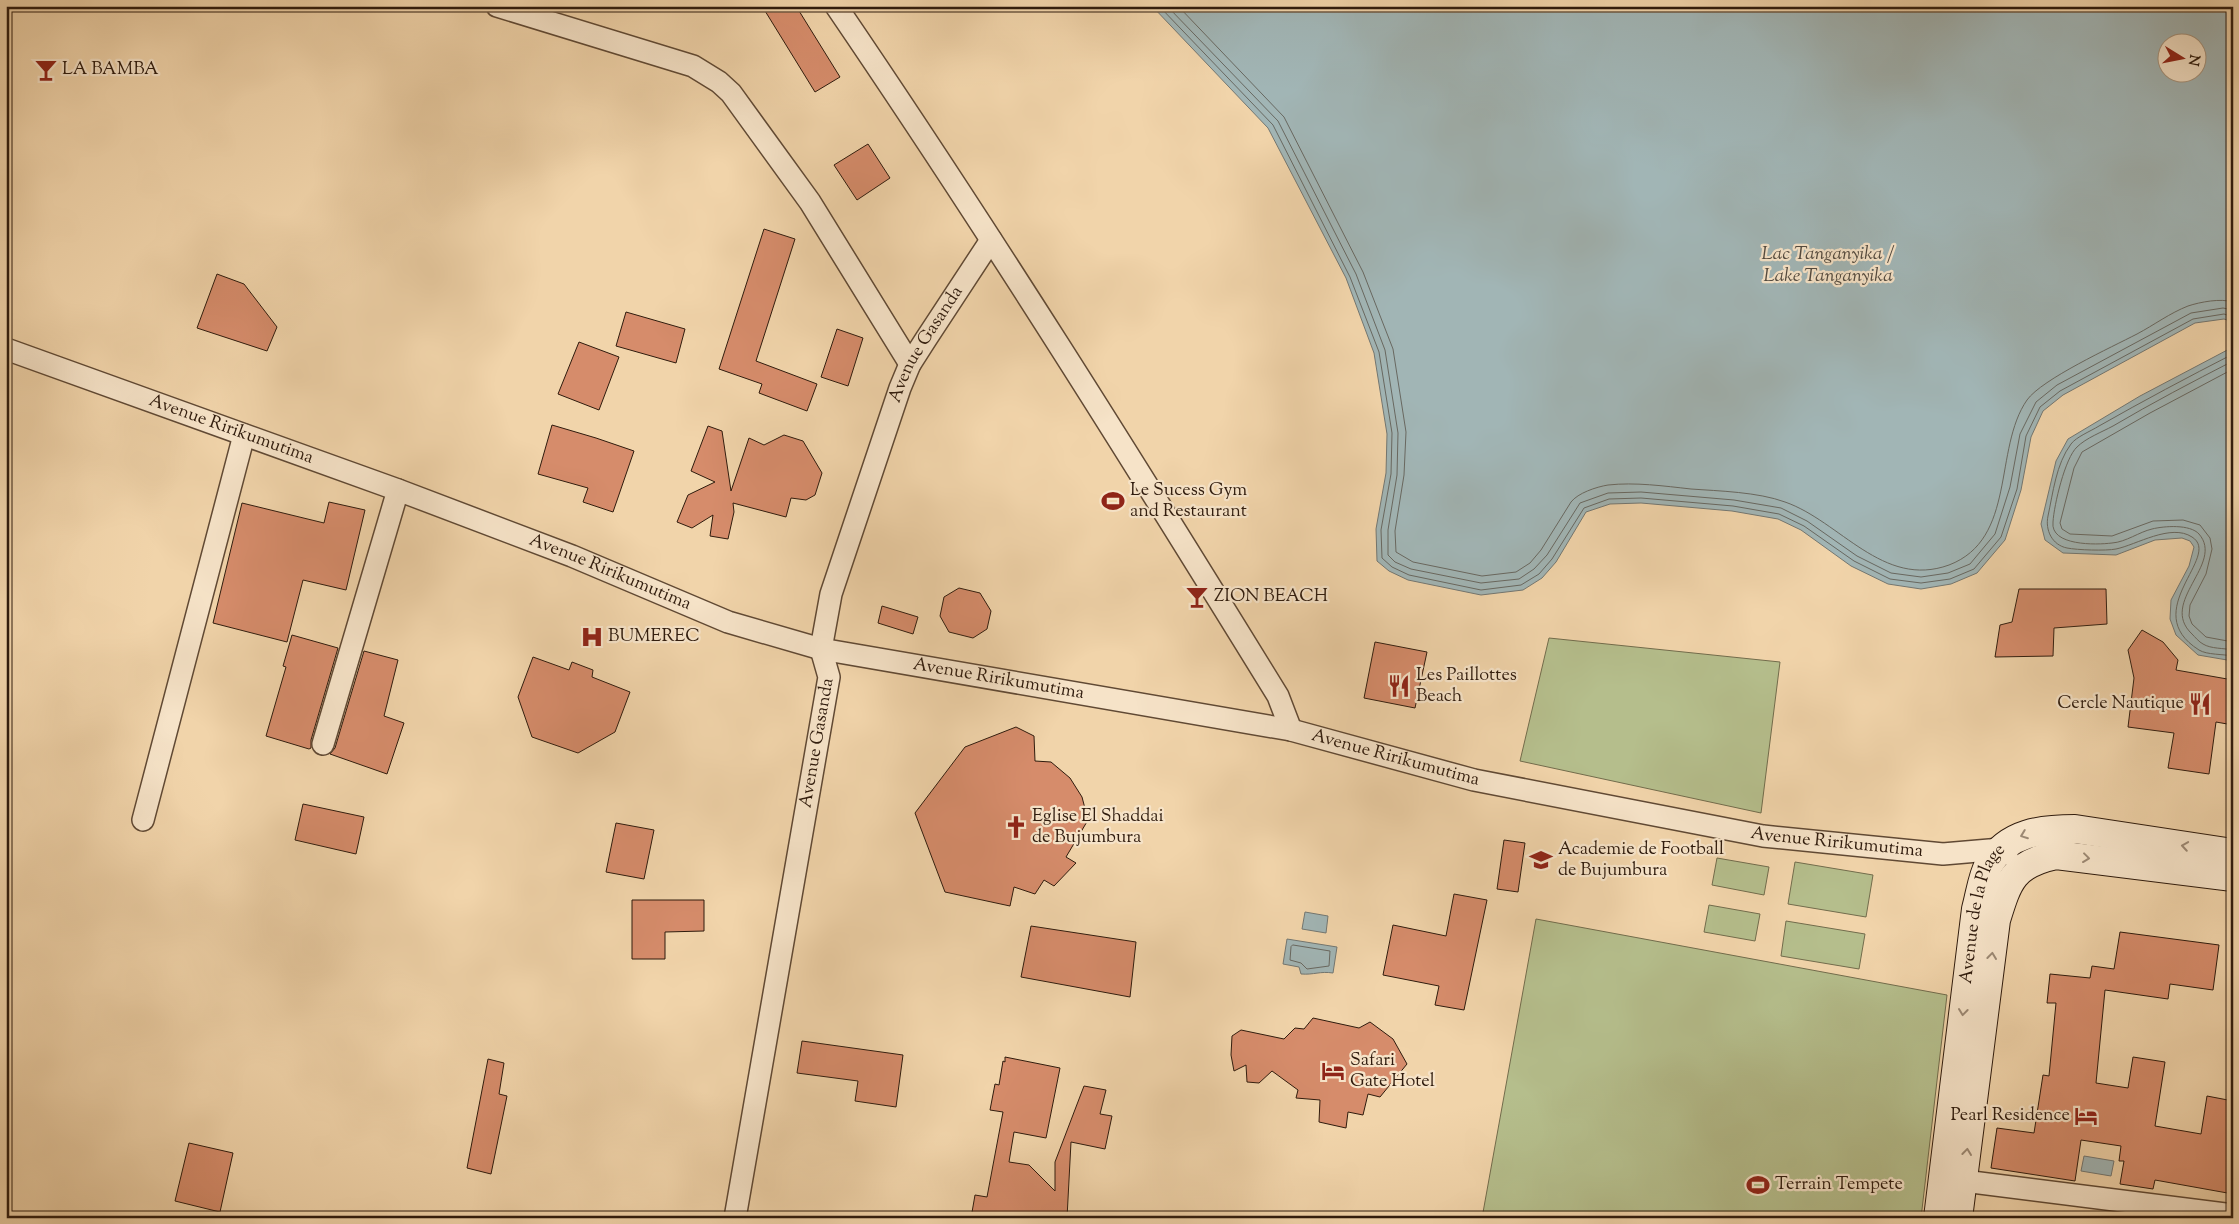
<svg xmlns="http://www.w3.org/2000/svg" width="2239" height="1224" font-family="'Sorts Mill Goudy',serif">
  <rect width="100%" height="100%" fill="#f1d4aa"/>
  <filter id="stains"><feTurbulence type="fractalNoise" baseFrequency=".004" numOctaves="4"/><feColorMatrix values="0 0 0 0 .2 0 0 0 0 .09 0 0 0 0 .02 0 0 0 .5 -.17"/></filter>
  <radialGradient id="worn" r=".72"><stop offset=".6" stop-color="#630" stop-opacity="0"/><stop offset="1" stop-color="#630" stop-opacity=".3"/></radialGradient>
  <g fill="#b5be8c" stroke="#726c4c">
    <path d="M1549,638l231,24 -19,151 -241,-52z"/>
    <path d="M1717,858l52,9 -5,28 -52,-10z"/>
    <path d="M1795,862l78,13 -7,42 -78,-13z"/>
    <path d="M1709,905l51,9 -5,27 -51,-9z"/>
    <path d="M1536,919l411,76 -26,223h-439z"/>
    <path d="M1786,921l79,13 -6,35 -78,-13z"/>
  </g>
  <g fill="#a1b5b5" stroke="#737772" fill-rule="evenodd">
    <path d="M1152,6h1081v316l-9,-3 -29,4 -132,72 -20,16 -12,26 -10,53 -16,50 -28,33 -26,11 -30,5 -33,-5 -37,-18 -50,-36 -23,-11 -46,-8 -91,-8 -31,1 -24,8 -30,50 -14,16 -19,12 -42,5 -73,-15 -19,-9 -12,-10 -1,-32 10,-56 1,-39 -13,-81 -28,-75 -78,-150zM2166,42h30v30h-30z"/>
    <path d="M2233,347v314l-35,-6 -22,-20 -6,-16 1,-19 18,-34 5,-19 -4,-6 -8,-3 -27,2 -39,15 -53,-2 -18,-13 -4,-16 15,-63 12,-22 72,-43z"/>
    <path d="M1305,912l23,4 -2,17 -24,-4z"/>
    <path d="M1287,939l50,8 -4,26c-13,-2 -19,2 -32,1l-2,-7 -16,-3z"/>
    <path d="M2084,1156l30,5 -3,15 -30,-5z"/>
  </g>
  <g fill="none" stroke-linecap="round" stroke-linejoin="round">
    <g stroke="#686861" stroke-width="1">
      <path d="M1159,6l114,119 77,152 29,75 13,81 -1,41 -10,56 1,28 10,9 17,8 72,15 40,-5 18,-11 13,-15 32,-51 25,-9 32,-1 92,8 46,8 25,12 50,35 36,18 31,4 29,-4 24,-10 27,-32 16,-48 9,-53 14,-29 20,-16 133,-72 31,-5 9,3"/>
      <path d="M1167,6l111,115 78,153 29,76 13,83 -1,42 -9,55v25l7,7 16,7 70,14 38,-4 15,-10 13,-14 33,-52 28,-10 33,-1 93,8 47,8 26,13 50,35 34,17 30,4 27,-4 22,-9 25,-30 15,-47 10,-53 16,-32 21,-17 134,-72 32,-5 10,2"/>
      <path d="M1178,6l106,111 79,155 30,77 13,83 -2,43 -9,56 1,21 17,10 69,14 34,-4 14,-9 11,-13 30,-48c7,-9 25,-15 37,-17 27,-3 56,1 83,4 28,2 67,3 94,13 55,19 98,87 164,63 68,-26 44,-116 78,-165 15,-21 85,-53 110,-66 17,-9 33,-21 51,-28 12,-4 33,-8 45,-4"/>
      <path d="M2233,354c-45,23 -90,47 -134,72 -8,5 -23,11 -28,18 -15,20 -18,49 -23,72 -3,14 4,29 19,32 10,2 39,3 49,1 20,-4 55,-26 76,-12 31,19 -55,74 7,113 8,5 24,4 34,6"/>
      <path d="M2233,361c-41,21 -81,42 -120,65 -11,6 -27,12 -36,21 -12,11 -23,58 -24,75 -3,24 43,23 59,21 14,-1 27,-11 40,-14 12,-3 38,-5 47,5 26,30 -41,68 -7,100 3,3 7,8 11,10 8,5 21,4 30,6"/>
      <path d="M2233,369l-83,44 -68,39 -8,16 -14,55 2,6 8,5 42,2 41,-15 30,-1 17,5 10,13 2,11 -6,25 -16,31 -1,11 3,8 14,13 27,5"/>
      <path d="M1293,945l37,6 -1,15 -22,3 -6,-6 -11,-3 1,-13z"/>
    </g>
  </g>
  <g fill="#d68c6b" stroke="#2f1b0d">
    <path d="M762,6h34l44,71 -25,15z"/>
    <path d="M868,144l22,34 -33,22 -23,-35z"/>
    <path d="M764,229l31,10 -39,122 61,23 -10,27 -48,-18 3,-9 -43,-15z"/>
    <path d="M217,274l27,10 33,43 -10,24 -70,-23z"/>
    <path d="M626,312l59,17 -9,34 -60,-17z"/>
    <path d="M837,329l26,9 -15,48 -27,-9z"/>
    <path d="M579,342l40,15 -20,53 -41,-16z"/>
    <path d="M552,425l44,13 38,13 -21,61 -30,-10 5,-14 -50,-14z"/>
    <path d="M708,426l14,5 9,60 18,-53 15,7 20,-10 19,6 19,32 -7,22 -9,5 -15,-2 -5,19 -53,-14 1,9 -6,27 -18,-3 3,-21 -21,13 -15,-6 11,-27 27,-13 -24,-11z"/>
    <path d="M329,502l36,8 -19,80 -43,-10 -16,62 -74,-19 29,-120 82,20z"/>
    <path d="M959,588l21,5 11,18 -4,18 -14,9 -24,-6 -9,-16 4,-19z"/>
    <path d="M2019,589h87l1,35 -53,4 -1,28 -58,1 5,-32 12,-3z"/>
    <path d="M882,606l36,11 -5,17 -35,-11z"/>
    <path d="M2142,630l21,12 15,18 -2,10 57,10v45l-17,-3 -7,52 -41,-6 6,-35 -46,-6 6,-49 -6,-28z"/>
    <path d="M292,635l46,13 -27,92v8l-2,1 -43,-13 20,-69 -3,-1z"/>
    <path d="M1375,642l52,10 -12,56 -51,-10z"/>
    <path d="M364,651l34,9 -14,56 20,7 -17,51 -57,-20 5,-6z"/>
    <path d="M533,657l36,13 3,-8 21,8 -1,7 38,15 -15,40 -37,21 -46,-16 -14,-40z"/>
    <path d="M1016,727l18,9 1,25 16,1 19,16 12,19 6,23 -22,37 10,6 -22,23 -10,-6 -9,14 -21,-7 -4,19 -65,-14 -30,-79 50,-66z"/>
    <path d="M303,804l61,13 -8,37 -61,-14z"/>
    <path d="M616,823l38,7 -10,49 -38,-7z"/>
    <path d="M1504,840l21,3 -7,49 -21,-3z"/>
    <path d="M1454,894l33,6 -23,110 -29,-5 4,-19 -56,-11 10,-50 53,11z"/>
    <path d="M632,900h72v31l-39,1v27h-33z"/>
    <path d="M1031,926l105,16 -6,55 -109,-20z"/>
    <path d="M2120,932l99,13 -6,45 -43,-6 -2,15 -63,-9 -9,93 32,5 5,-31 32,5 -10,64 46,8 6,-38 26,5 -5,26 5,1v66l-78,-14 -2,9 -33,-5 4,-23h-5l2,-15 -40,-6 -6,41 -84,-13 6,-40 37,5 9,-58 6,1 7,-73h-9l3,-29 40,4 2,-12 22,3z"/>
    <path d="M1313,1018l46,10 11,-6 23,17 14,25 -27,33 -12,-3 -5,21 -15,-3 -2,16 -27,-6 1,-22 -24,-2 2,-8 -26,-19 -13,12 -12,-1 -1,-17 -12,6 -3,-16 1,-19 9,-6 43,9 11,-11 9,1z"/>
    <path d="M802,1041l101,14 -7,52 -41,-6 3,-20 -61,-8z"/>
    <path d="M1005,1057l55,11 -14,70 -32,-6 -5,30 20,3 26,26v-29l29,-76 22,4 -6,24 12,2 -7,33 -34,-7 -4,76h-96l4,-23 12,2 16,-85 -13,-2 5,-26 4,1 4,-24 2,1z"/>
    <path d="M488,1059l16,4 -5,31 8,2 -16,78 -24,-6z"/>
    <path d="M189,1143l44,10 -13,59 -45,-11z"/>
  </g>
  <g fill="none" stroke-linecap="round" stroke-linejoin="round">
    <defs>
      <g id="street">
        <path d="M497,6l196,60 26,16 12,11 79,109 100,162"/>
        <path d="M836,6c154,226 299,458 442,690l13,34"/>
        <path id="s1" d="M6,349l392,141 174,66 156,66 93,27 470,81 183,50 289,56 180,18 58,-5 6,5"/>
        <path d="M323,744l75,-254"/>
        <path d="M143,820l101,-385"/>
        <path d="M1948,1179l285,36"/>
        <path id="s2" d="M735,1218l94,-541 -8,-28 10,-55 69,-206 10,-24 16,-25 65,-99"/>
      </g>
      <g id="secondary">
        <path id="s3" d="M1938,1218l38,-309c4,-14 6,-32 13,-45 19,-32 53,-35 86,-35l158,24"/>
        <path d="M1958,1218l38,-298c12,-39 17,-56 60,-65l177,22"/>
      </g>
    </defs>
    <use href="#street" stroke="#604934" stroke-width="24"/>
    <use href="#secondary" stroke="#2f1b0d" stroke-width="30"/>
    <use href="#street" stroke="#f6e3c8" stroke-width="21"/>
    <use href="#secondary" stroke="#f6e3c8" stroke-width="28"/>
  </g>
  <defs><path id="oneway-chevron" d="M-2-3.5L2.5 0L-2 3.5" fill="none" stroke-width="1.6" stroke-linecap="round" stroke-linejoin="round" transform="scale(1.25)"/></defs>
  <g stroke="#9c8974">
    <use href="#oneway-chevron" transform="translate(2024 835) rotate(159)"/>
    <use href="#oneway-chevron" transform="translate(2185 846) rotate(-171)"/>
    <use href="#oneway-chevron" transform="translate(2086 858) rotate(7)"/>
    <use href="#oneway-chevron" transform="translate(1992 956) rotate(-83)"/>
    <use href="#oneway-chevron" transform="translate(1963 1012) rotate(97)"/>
    <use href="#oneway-chevron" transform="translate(1967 1152) rotate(-83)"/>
  </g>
  <defs>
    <symbol id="bar-bare" viewBox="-9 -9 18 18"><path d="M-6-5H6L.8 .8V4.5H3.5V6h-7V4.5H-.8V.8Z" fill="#8f2418" stroke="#f6e3c8" stroke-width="2.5" paint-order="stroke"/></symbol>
    <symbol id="stadium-bare" viewBox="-9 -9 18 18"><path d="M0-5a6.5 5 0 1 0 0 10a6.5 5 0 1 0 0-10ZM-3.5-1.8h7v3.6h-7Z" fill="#8f2418" stroke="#f6e3c8" stroke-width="2.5" paint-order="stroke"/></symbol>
    <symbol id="hospital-bare" viewBox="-9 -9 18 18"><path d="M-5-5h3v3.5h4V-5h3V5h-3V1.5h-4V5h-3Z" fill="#8f2418" stroke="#f6e3c8" stroke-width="2.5" paint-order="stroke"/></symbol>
    <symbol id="restaurant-bare" viewBox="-9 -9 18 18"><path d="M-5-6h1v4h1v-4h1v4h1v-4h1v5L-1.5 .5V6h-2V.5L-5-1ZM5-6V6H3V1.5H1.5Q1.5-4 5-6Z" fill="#8f2418" stroke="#f6e3c8" stroke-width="2.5" paint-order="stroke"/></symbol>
    <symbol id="church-bare" viewBox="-9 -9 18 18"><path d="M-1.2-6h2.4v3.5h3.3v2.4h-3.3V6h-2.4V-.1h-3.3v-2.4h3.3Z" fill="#8f2418" stroke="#f6e3c8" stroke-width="2.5" paint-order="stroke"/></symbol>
    <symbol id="school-bare" viewBox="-9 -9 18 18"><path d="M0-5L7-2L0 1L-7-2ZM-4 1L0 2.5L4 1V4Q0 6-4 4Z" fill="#8f2418" stroke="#f6e3c8" stroke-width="2.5" paint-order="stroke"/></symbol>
    <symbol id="hotel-bare" viewBox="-9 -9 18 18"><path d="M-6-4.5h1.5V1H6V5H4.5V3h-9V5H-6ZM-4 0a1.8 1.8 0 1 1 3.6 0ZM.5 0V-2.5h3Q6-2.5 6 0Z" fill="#8f2418" stroke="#f6e3c8" stroke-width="2.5" paint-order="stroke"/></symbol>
  </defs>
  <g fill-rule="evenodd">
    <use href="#bar-bare" x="30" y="54" width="32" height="32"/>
    <use href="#stadium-bare" x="1097" y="485" width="32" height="32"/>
    <use href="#bar-bare" x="1181" y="581" width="32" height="32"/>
    <use href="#hospital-bare" x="576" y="621" width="32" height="32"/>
    <use href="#restaurant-bare" x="1383" y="670" width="32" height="32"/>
    <use href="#restaurant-bare" x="2184" y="688" width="32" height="32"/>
    <use href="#church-bare" x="1000" y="811" width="32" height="32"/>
    <use href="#school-bare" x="1525" y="844" width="32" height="32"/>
    <use href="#hotel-bare" x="1317" y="1055" width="32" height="32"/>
    <use href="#hotel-bare" x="2070" y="1100" width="32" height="32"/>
    <use href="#stadium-bare" x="1742" y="1169" width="32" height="32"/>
  </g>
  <g text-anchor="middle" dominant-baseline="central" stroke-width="4.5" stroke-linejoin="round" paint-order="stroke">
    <g font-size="18" fill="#2f1b0d" stroke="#f6e3c8" text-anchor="start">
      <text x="62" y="70">LA BAMBA</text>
      <text x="1130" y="491">Le Sucess Gym<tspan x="1130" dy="21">and Restaurant</tspan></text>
      <text x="1214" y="597">ZION BEACH</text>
      <text x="608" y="637">BUMEREC</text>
      <text x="1416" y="676">Les Paillottes<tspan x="1416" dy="21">Beach</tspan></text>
      <text x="2184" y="704" text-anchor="end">Cercle Nautique</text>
      <text x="1032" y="817">Eglise El Shaddai<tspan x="1032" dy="21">de Bujumbura</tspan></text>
      <text x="1558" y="850">Academie de Football<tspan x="1558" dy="21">de Bujumbura</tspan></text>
      <text x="1350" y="1061">Safari<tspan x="1350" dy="21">Gate Hotel</tspan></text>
      <text x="2070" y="1116" text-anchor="end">Pearl Residence</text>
      <text x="1775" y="1185">Terrain Tempete</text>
    </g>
    <g font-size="18" fill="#2f1b0d" stroke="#f6e3c8">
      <text stroke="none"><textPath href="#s2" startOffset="902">Avenue Gasanda</textPath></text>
      <text stroke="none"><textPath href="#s1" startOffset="239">Avenue Ririkumutima</textPath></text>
      <text stroke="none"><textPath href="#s1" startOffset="644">Avenue Ririkumutima</textPath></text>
      <text stroke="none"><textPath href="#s1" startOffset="1049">Avenue Ririkumutima</textPath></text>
      <text stroke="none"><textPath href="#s2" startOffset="482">Avenue Gasanda</textPath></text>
      <text stroke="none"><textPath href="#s1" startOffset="1454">Avenue Ririkumutima</textPath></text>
      <text stroke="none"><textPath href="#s1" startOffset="1904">Avenue Ririkumutima</textPath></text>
      <text stroke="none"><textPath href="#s3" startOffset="308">Avenue de la Plage</textPath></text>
    </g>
    <g font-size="19" font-style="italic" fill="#51493f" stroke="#f6e3c8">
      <text x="1828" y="254">Lac Tanganyika /<tspan x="1828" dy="22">Lake Tanganyika</tspan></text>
    </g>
  </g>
  <rect width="2239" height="1224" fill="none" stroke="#f1d4aa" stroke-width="25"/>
  <rect x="8" y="8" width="2224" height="1209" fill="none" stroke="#2f1b0d" stroke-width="2.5"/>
  <rect x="12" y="12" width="2214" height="1199" fill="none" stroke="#2f1b0d"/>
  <g transform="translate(2182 58) rotate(100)"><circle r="24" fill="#f6e3c8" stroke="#a6937d"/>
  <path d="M0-4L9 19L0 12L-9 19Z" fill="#8f2418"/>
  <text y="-8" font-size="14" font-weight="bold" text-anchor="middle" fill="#2f1b0d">N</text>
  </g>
  <rect width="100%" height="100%" filter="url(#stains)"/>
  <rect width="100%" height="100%" fill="url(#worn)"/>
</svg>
